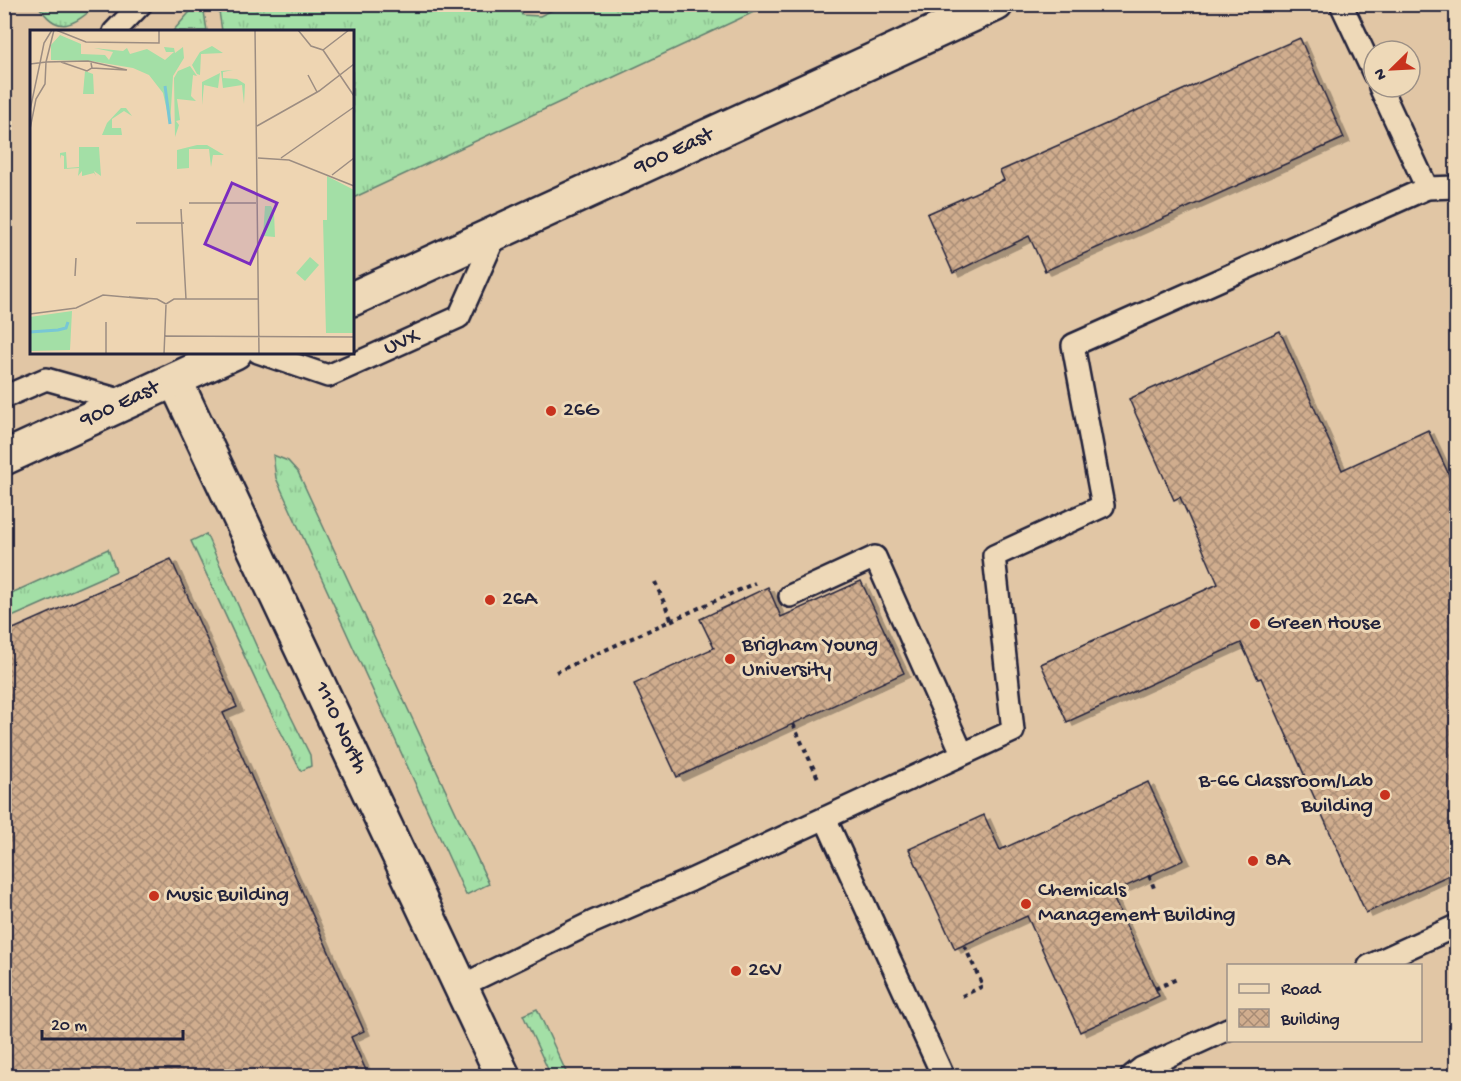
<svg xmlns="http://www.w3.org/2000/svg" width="1461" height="1081" font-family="'Gochi Hand',sans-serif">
  <defs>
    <pattern id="grass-tufts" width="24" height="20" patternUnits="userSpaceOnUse" patternTransform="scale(1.5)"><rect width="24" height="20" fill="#a3dfa6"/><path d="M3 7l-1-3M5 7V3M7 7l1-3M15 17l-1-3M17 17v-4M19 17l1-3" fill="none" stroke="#8cbf90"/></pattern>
    <pattern id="building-cross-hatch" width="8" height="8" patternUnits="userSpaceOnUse" patternTransform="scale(1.5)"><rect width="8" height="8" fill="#d0ad8e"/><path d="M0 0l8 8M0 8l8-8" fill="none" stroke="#a88c75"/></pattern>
    <filter id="shadow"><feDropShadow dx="6" dy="4" stdDeviation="0" flood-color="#0004"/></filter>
  </defs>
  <rect width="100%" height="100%" fill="#eed5b2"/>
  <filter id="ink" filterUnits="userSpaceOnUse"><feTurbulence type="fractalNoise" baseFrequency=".0167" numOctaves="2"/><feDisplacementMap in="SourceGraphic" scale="12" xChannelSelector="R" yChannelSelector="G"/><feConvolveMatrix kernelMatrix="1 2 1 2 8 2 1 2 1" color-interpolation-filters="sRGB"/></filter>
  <g filter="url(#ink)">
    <path fill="#e1c6a5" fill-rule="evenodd" d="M1245,4l211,1v1071h-1451v-1071zM32,32h320v320h-320zM1374,51h36v36h-36zM1228,966h192v74h-192z"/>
    <g fill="url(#grass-tufts)" stroke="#628070" stroke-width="1.5">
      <path d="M517,4l5,11 18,1 23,-11h206l-416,193 -1,-166 -130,-1 -4,-26z"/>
      <path d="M38,5h59c-23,20 -39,32 -59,0z"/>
      <path d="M196,5h7l4,26h-34z"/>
      <path d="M273,455l15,6 10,11 191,412 -23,11 -190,-417z"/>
      <path d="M206,534l54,120 50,101 1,11 -10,5 -34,-66 -76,-164z"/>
      <path d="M108,549l8,22 -111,49v-24z"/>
      <path d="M537,1009l31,67h-17l-28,-61z"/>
    </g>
    <g fill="url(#building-cross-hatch)" stroke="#22223b" stroke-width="1.5" filter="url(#shadow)">
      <path d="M1300,38l44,100 -299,133 -16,-35 -76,37 -26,-59 77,-34 -4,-9z"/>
      <path d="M1280,331l62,139 86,-40 28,60v382l-90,41 -105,-235 -3,1 -17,-36 -174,79 -26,-58 177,-80 -38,-87 -6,3 -45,-101z"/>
      <path d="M171,559l66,148 -14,6 141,318 -13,6 18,40h-365v-444z"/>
      <path d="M861,581l43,92 -227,104 -43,-93 80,-36 -14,-29 68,-32 13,30z"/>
      <path d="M1148,782l36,78 -73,33 48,103 -79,36 -53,-116 -72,33 -46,-100 75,-34 16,35z"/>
    </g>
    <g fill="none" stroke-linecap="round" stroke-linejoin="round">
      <defs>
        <g id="lane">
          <path d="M1341,4l33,70"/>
          <path d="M114,32l27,-28"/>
          <path d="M1380,87l47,101"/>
          <path d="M258,352l70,24 131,-59 38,-85"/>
          <path d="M4,397l42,-18 81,23"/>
          <path d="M790,596l85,-39 87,196"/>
          <path d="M825,818l118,258"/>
          <path d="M1369,966l87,-40"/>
          <path d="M461,986l132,-64 98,-42 322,-149 -19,-175 109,-50 -30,-161 354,-157 29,-1"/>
          <path d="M1132,1076l10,-8 86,-39"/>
        </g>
        <path id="street" d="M175,380l328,696"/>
        <g id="secondary">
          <path d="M352,299l644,-295"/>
          <path d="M4,458l231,-106"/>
        </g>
      </defs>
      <use href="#lane" stroke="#22223b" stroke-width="26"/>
      <use href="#street" stroke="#22223b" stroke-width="38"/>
      <use href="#secondary" stroke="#22223b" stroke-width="38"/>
      <g stroke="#22223b" stroke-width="4" stroke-dasharray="4.5 4.5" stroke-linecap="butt">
        <path d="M655,582l17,39"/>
        <path d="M556,672l199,-89"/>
        <path d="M793,724l25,54"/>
        <path d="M1149,875l5,13"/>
        <path d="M1155,989l22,-10"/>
        <path d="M962,996l21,-10 -19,-41"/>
      </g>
      <use href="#lane" stroke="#eed9b8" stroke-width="21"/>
      <use href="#street" stroke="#eed9b8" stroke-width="33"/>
      <use href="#secondary" stroke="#eed9b8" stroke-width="33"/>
    </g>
  </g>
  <g fill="#c8321e" stroke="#eed9b8" stroke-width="2">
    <circle cx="551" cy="411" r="6"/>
    <circle cx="490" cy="600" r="6"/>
    <circle cx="1255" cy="624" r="6"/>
    <circle cx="730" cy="659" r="6"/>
    <circle cx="1385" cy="795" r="6"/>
    <circle cx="1253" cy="861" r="6"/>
    <circle cx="154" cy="896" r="6"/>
    <circle cx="1026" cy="904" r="6"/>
    <circle cx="736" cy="971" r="6"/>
  </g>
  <g text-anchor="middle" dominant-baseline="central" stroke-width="6" stroke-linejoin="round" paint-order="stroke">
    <g font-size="22" fill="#22223b" stroke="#eed9b8">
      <text transform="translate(674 152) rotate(-25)">900 East</text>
      <text transform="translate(402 343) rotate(-24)">UVX</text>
      <text transform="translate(120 405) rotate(-25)">900 East</text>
      <text transform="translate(340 728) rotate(65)">1110 North</text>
    </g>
    <g font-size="22" fill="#22223b" stroke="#eed9b8" text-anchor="start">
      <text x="563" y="411">26G</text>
      <text x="502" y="600">26A</text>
      <text x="1267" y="624">Green House</text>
      <text x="742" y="646">Brigham Young<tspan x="742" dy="25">University</tspan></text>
      <text x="1373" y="782" text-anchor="end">B-66 Classroom/Lab<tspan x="1373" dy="25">Building</tspan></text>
      <text x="1265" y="861">8A</text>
      <text x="1038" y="891">Chemicals<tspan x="1038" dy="25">Management Building</tspan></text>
      <text x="166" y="896">Music Building</text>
      <text x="748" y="971">26V</text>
    </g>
  </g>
  <g transform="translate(30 30)">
    <rect width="324" height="324" fill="#eed5b2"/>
    <path d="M30,5l21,9v10l24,1 4,5 4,-8 -19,-4 29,3 4,-3 3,6 17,-5 18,11 9,-8h-8l-2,-5 10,1 1,5 8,-6 1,11 -11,18 -3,48 -7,-31 -14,-18 -16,-7 -42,-7 -40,-1v-15zM182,16l11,7 -22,1 -1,21 -3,-1 -5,-9 8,-13zM160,36l7,10 -4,-1 -2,21 5,5 -19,-2 3,21 -4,1 3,4 -4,12 -1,-59 4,-7zM203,40l-10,2v6l14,1 8,5 -1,20 -2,-19 -19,3 -2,-17zM55,41l8,3 1,20h-11zM190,43l-2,15 -14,-3 -2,20v-23zM91,78h5l6,8 -8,-5 -12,8v9h9l1,7h-20l5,-12zM167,115h10l17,10h-11l-2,12 -2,-18h-20v19l-12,1v-19zM235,176h6l3,6 1,25 -12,-1z" fill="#a3dfa6"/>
    <path d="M49,117h20l2,29 -7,-5 2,5 -2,-3 -12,3v-5l-4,5 1,-8 -15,1v-13l-3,-1 -1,4v-6l6,-1 1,16 12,-1zM297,146l27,14v143h-28l-3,-113h4zM42,281l-2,39 -40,1v-34z" fill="#a3dfa6"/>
    <path d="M280,227l9,8 -14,16 -9,-8z" fill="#a3dfa6"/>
    <path fill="none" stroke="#78c7d5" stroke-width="3" d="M135,56l5,38M0,302l28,-2 8,-2 2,-6"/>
    <path fill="none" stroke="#9c8d82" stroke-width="1.5" d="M26,0l30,12 73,1v-13M225,0l4,324M268,0l13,16 12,4 31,46M293,20l26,-20M31,32l26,9 5,-3 -1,-5M10,33l4,-20 8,-13M0,34l16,-2 8,-32M62,38l34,2M278,45l9,17M0,80l10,-47M227,96l62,-35 35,-27M0,99l6,-30 9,-15 1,-22 42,-1 39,9M228,128l31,2 65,26M251,128l73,-51M302,145l22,-17M159,173h67M151,179l5,90M106,193h48M45,246l1,-18M99,267l28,2 9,5M136,274l8,-5h84M0,284l46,-6 27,-13 45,4M134,306l190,1M76,324v-32M134,324l2,-49"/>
    <path fill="#7b2cbf" fill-opacity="0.15" stroke="#7b2cbf" stroke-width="3" d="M202,153l45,20 -27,61 -45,-20z"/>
    <rect width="324" height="324" fill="none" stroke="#22223b" stroke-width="3"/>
  </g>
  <rect width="1461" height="1081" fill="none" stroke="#eed9b8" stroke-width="24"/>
  <rect x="12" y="12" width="1437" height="1057" fill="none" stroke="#22223b" stroke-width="2" filter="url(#ink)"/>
  <rect x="1227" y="964" width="195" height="78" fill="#eed9b8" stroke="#9c9086" stroke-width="1.5"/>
  <rect x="1239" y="984" width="30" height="9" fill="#eed9b8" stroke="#9c9086" stroke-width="1.5"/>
  <text x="1281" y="994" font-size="18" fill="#22223b">Road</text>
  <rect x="1239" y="1009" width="30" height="18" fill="url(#building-cross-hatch)" stroke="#9c9086" stroke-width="1.5"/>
  <text x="1281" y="1024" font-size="18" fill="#22223b">Building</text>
  <g transform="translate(1392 69) rotate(246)"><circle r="28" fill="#eed9b8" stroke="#9c9086" stroke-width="1.5"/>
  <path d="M0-4.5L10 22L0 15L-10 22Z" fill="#c8321e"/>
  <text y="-9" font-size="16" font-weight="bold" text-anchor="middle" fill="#22223b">N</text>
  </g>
  <path d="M42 1030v9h141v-9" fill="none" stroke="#22223b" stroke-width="3"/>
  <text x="51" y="1030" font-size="18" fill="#22223b" stroke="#eed9b8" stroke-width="4.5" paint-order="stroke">20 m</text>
</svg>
